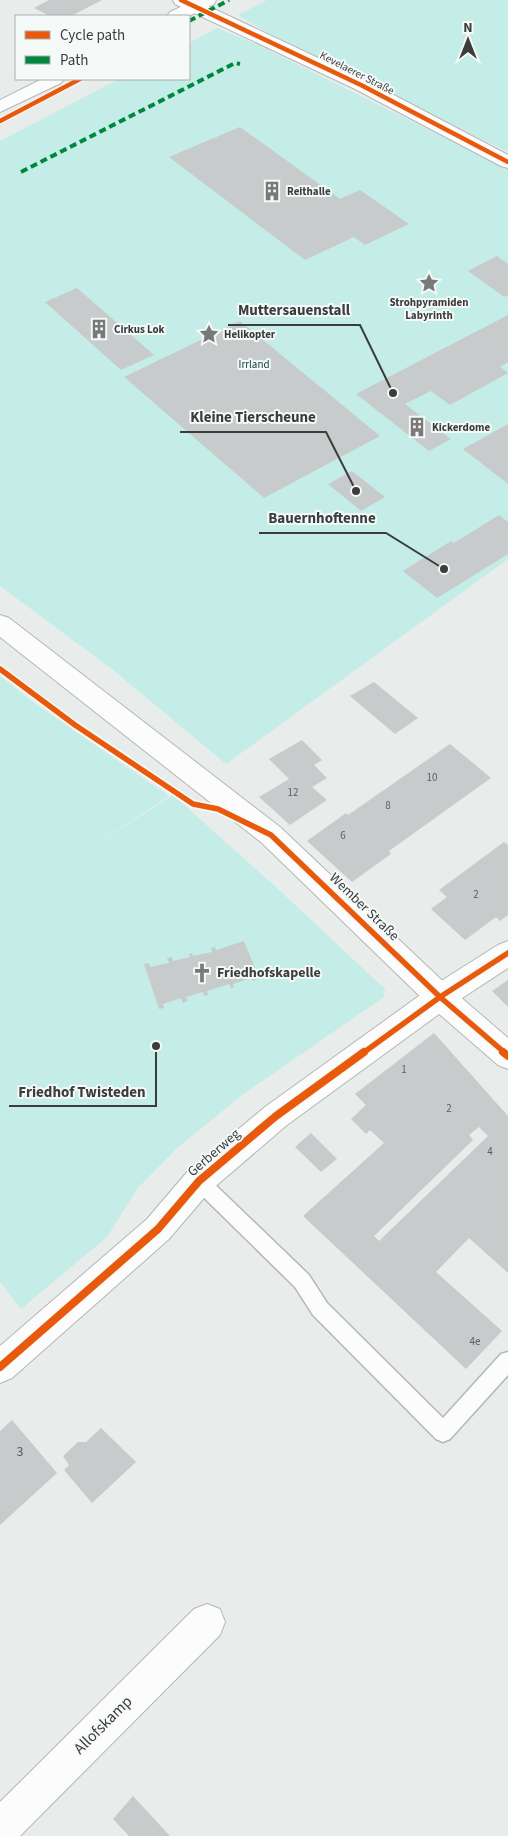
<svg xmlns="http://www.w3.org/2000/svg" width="508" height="1836" font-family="'Source Sans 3',sans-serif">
  <rect width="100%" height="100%" fill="#e8eceb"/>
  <g fill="#c4ede7">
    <path d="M267,0h241v152l-234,-115 -36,-22z"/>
    <path d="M217,28l43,18 248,123v390l-282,205 -113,-94 -113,-84v-445l119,-62h70v-36z"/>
    <path d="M0,676l30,24 139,96 -101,67 105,-68 105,94 107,100 -1,8 -142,98 -66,54 -39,40 -30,48 -86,72 -21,-27z"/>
  </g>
  <g fill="#c8cbcb" fill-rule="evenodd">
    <path d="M49,0h53l-31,16h-21l-16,-8z"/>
    <path d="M240,127l100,72 20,-9 49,34 -44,21 -11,-8 -49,23 -136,-103z"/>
    <path d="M497,256l11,8v31l-4,2 -36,-26z"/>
    <path d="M77,288l77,67 -33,15 -76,-68z"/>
    <path d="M508,315v47l-8,5 8,6 -58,32 -19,-14 -26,13 46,35 -22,12 -73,-57z"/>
    <path d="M240,321l140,115 -116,62 -140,-121z"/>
    <path d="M508,424v60l-45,-35z"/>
    <path d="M352,471l33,26 -24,14 -33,-27z"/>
    <path d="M499,515l9,7v32l-71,44 -34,-27 48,-30 3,2z"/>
    <path d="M374,682l44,36 -23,16 -45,-38z"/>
    <path d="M302,740l20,20 -8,5 13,13 -15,9 15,13 -37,25 -31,-28 30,-18 -20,-20z"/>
    <path d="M450,744l41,34 -102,73 2,3 -39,28 -45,-41 39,-28 2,2z"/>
    <path d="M504,842l4,3v70l-8,6 -4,-4 -31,23 -34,-31 16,-12 -8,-7z"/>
    <path d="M244,941l15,37 -6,3 -2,-3 -18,6 1,3 -3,1 -2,-4 -22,7 1,4 -4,1 -1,-4 -17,5 2,4 -5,2 -2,-5 -18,6 1,4 -5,1 -15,-45 5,-1 1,4 19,-4 -2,-5 5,-1 1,4 17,-4 -1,-3 3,-1 1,3 19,-4 -1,-4 4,-1 1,3z"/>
    <path d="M508,980v27l-16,-16z"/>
    <path d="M434,1033l74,83v157l-39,-35 -33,34 66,59 -36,38 -163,-153 81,-73 -14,-13 -4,4 -15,-15 15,-14 -11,-11zM479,1127l9,9 -109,105 -5,-5 99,-96 -4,-5z"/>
    <path d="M311,1133l26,26 -16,13 -26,-25z"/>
    <path d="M12,1420l45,53 -57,52v-94z"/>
    <path d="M101,1428l35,34 -44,41 -28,-33 5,-5 -6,-9 15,-14h8z"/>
    <path d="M133,1796l37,40h-41l-16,-17z"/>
  </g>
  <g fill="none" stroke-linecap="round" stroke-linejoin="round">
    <defs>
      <path id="service" d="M199,1173l6,2 104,100 18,28 116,115 58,-64 7,-2v23l-58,64 -7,3 -7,-3 -123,-124 -18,-28 -102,-100 -3,-6 3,-6z"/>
      <g id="minor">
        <path d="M173,0h22l172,81 141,74v13l-7,-2 -146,-77 -180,-85z"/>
        <path d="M508,941v27l-58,38 -163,119 -77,66 -41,48 -157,139 -12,5v-37l147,-127 41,-48 77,-64 165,-119 68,-43z"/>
        <path d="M207,1604l13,5 5,13 -5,13 -200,201h-20v-34l194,-193z"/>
      </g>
      <g id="tertiary">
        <path d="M195,0h21l-2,4 -25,12h-22l3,-4z"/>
        <path d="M42,79h22l-3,4 -61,29v-12z"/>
      </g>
      <path id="secondary" d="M0,615l9,3 271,209 170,161 58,50v31l-10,-4 -68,-59 -168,-163 -262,-206z"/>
    </defs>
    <use href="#service" stroke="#b4b7b6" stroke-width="3"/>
    <use href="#minor" stroke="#b4b7b6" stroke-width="2"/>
    <use href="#tertiary" stroke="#b4b7b6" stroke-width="2"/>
    <use href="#secondary" stroke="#b4b7b6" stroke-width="2"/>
    <use href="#service" fill="#fcfcfc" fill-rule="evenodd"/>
    <use href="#minor" fill="#fcfcfc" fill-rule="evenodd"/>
    <use href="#tertiary" fill="#fcfcfc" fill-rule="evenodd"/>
    <use href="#secondary" fill="#fcfcfc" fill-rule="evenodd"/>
    <g stroke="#00873e" stroke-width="4" stroke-dasharray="7 4" stroke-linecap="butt">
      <path d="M189,21l40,-21"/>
      <path d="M21,172l214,-109 5,1"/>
    </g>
    <defs>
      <g id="cycleway-far2">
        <path d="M181,0l180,85 147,77"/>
        <path d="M0,121l80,-42"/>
      </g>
      <g id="cycleway-far1">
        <path d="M0,669l75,56 118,79 25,5 53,26 169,162 65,56"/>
        <path d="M363,1053l77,-56 68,-44"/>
      </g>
      <g id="cycleway">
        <path d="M503,1052l5,4"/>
        <path d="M0,1367l158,-138 41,-48 77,-65 88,-64"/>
      </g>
    </defs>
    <use href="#cycleway-far2" stroke="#f5faf9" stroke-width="7"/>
    <use href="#cycleway-far1" stroke="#f5faf9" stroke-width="9"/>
    <use href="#cycleway" stroke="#f5faf9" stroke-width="11"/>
    <use href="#cycleway-far2" stroke="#e8590c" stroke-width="4.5"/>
    <use href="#cycleway-far1" stroke="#e8590c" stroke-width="5.5"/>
    <use href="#cycleway" stroke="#e8590c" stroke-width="8"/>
  </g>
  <defs>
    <symbol id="building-bare" viewBox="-9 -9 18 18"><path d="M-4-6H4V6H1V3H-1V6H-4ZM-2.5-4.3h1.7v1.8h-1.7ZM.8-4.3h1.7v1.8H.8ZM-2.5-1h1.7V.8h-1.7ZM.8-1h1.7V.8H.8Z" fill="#787a7a" stroke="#f5faf9" stroke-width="2.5" paint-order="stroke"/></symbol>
    <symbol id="sight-bare" viewBox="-9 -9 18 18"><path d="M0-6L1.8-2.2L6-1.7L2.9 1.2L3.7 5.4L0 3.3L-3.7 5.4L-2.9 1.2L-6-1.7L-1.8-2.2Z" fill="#787a7a" stroke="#f5faf9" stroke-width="2.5" paint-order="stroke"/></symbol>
    <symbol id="church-bare" viewBox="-9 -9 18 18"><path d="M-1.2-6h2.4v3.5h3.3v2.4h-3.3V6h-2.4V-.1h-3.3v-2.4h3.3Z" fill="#787a7a" stroke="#f5faf9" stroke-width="2.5" paint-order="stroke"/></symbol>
  </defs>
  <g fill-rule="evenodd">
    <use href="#building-bare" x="258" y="177" width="28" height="28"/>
    <use href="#sight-bare" x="415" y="269" width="28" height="28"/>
    <use href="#building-bare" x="85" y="315" width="28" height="28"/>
    <use href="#sight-bare" x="195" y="320" width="28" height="28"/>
    <use href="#building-bare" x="403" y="413" width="28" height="28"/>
    <use href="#church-bare" x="188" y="959" width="28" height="28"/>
  </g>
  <g text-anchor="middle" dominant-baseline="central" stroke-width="4" stroke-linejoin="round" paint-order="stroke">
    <g font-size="11" fill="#3b3d3d" stroke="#f5faf9">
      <text transform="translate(357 73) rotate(27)">Kevelaerer Straße</text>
    </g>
    <g font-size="11" font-weight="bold" fill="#3b3d3d" stroke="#f5faf9" text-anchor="start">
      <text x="287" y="191">Reithalle</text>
      <text x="429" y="302" text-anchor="middle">Strohpyramiden<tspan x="429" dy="13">Labyrinth</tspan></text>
      <text x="114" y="329">Cirkus Lok</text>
      <text x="224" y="334">Helikopter</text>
      <text x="432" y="427">Kickerdome</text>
    </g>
    <g font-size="11" fill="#0a3732" stroke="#f5faf9">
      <text x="254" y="364">Irrland</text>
    </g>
    <g font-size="11" fill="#5e6060">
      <text x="432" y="777">10</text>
      <text x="293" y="792">12</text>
      <text x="388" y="805">8</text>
      <text x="343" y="835">6</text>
      <text x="476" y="894">2</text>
      <text x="404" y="1069">1</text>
      <text x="449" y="1108">2</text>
      <text x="490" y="1151">4</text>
      <text x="475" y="1341">4e</text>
    </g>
    <g font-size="14" fill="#3b3d3d" stroke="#f5faf9">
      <text transform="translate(364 907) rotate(44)">Wember Straße</text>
      <text transform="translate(214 1153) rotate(-41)">Gerberweg</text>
    </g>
    <g font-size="14" font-weight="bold" fill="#3b3d3d" stroke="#f5faf9" text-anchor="start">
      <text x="217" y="973">Friedhofskapelle</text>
    </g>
    <g font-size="14" fill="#5e6060">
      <text x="20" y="1452">3</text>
    </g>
    <g font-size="16" fill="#3b3d3d" stroke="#f5faf9">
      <text transform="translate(103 1725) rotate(-45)">Allofskamp</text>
    </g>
  </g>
  <path fill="none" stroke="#3b3d3d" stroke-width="2" d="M393 393L360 325H228M356 491L326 432H180M444 569L386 533H259M156 1046L156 1106H9"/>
  <g fill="#3b3d3d" stroke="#f5faf9" stroke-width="2">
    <circle cx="393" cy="393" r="5"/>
    <circle cx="356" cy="491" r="5"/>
    <circle cx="444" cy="569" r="5"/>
    <circle cx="156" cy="1046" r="5"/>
  </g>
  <g font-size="15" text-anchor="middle" font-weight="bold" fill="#3b3d3d" stroke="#f5faf9" stroke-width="4" stroke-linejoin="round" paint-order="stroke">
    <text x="294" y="315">Muttersauenstall</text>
    <text x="253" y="422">Kleine Tierscheune</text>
    <text x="322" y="523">Bauernhoftenne</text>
    <text x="82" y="1097">Friedhof Twisteden</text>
  </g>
  <rect x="15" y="15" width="175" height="65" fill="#f5faf9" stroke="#abaeae"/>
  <rect x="25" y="31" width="25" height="8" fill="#e8590c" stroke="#abaeae"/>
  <text x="60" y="40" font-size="15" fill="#3b3d3d">Cycle path</text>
  <rect x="25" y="56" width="25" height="8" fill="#00873e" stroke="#abaeae"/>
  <text x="60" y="65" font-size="15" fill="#3b3d3d">Path</text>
  <g transform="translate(468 40)" stroke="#f5faf9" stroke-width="4" paint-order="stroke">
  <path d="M0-4L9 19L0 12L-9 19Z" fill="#3b3d3d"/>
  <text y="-8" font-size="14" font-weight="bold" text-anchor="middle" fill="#3b3d3d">N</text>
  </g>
</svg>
